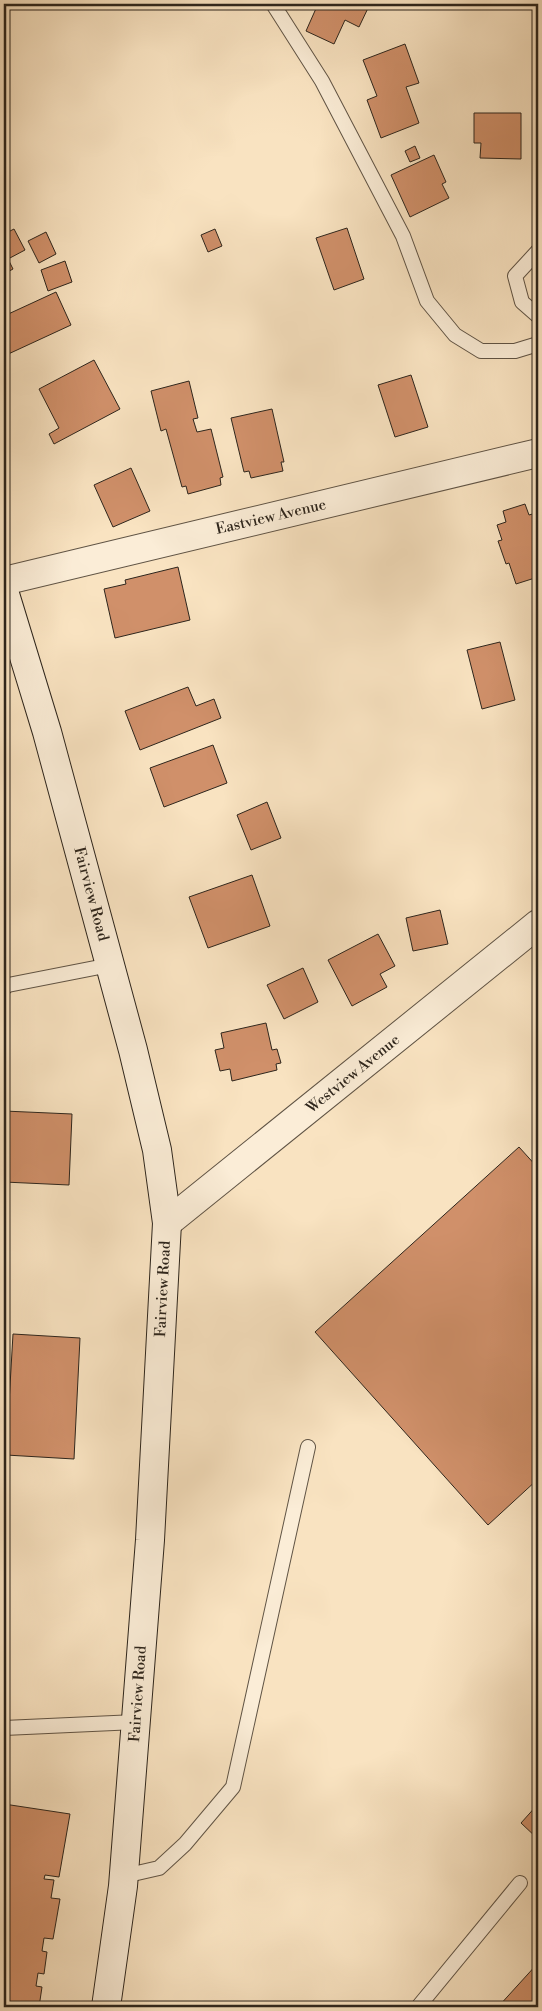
<svg xmlns="http://www.w3.org/2000/svg" width="542" height="2011" font-family="'Libre Bodoni',serif">
  <rect width="100%" height="100%" fill="#f9e3c1"/>
  <filter id="stains"><feTurbulence type="fractalNoise" baseFrequency=".004" numOctaves="4"/><feColorMatrix values="0 0 0 0 .2 0 0 0 0 .09 0 0 0 0 .02 0 0 0 .5 -.17"/></filter>
  <radialGradient id="worn" r=".72"><stop offset=".6" stop-color="#630" stop-opacity="0"/><stop offset="1" stop-color="#630" stop-opacity=".3"/></radialGradient>
  <g fill="#d0906a" stroke="#2d251c">
    <path d="M318,4h46l5,2 -10,21 -14,-7 -11,24 -28,-13z"/>
    <path d="M405,44l14,39 -13,4 13,36 -38,15 -14,-38 10,-4 -14,-36z"/>
    <path d="M474,113h47v46l-41,-1 1,-15h-7z"/>
    <path d="M415,146l5,12 -10,4 -5,-11z"/>
    <path d="M434,155l12,27 -4,2 7,14 -39,19 -19,-42z"/>
    <path d="M347,228l17,51 -30,11 -18,-52z"/>
    <path d="M14,229l11,21 -17,9 5,10 -9,5v-40z"/>
    <path d="M215,229l7,17 -14,6 -7,-17z"/>
    <path d="M46,232l10,22 -17,9 -11,-22z"/>
    <path d="M65,261l7,21 -24,9 -7,-21z"/>
    <path d="M56,292l15,33 -67,31v-40z"/>
    <path d="M94,360l26,49 -66,35 -5,-10 10,-6 -20,-39z"/>
    <path d="M411,375l17,52 -33,10 -17,-52z"/>
    <path d="M189,381l9,37 -5,1 4,13 14,-3 12,48 -3,1 1,7 -33,9 -2,-8 -4,1 -16,-58 -5,2 -10,-40z"/>
    <path d="M272,409l12,53h-3l2,9 -32,7 -2,-7 -5,1 -13,-54z"/>
    <path d="M131,468l19,43 -37,16 -19,-42z"/>
    <path d="M525,504l4,11 7,-2 2,7v57l-22,7 -7,-21 -3,1 -8,-23 4,-1 -5,-15 9,-3 -3,-11z"/>
    <path d="M178,567l12,53 -75,18 -11,-49 22,-5 -1,-4z"/>
    <path d="M500,642l15,58 -33,9 -15,-59z"/>
    <path d="M188,687l8,19 18,-7 7,19 -81,32 -15,-39z"/>
    <path d="M213,745l14,38 -63,24 -14,-39z"/>
    <path d="M267,802l14,36 -30,12 -14,-35z"/>
    <path d="M252,875l18,51 -62,22 -19,-51z"/>
    <path d="M440,910l8,34 -35,7 -7,-33z"/>
    <path d="M378,934l17,32 -15,8 7,13 -35,19 -24,-46z"/>
    <path d="M303,968l15,34 -34,17 -17,-34z"/>
    <path d="M266,1023l6,27 5,-1 4,14 -5,1 1,6 -45,11 -2,-12 -10,2 -5,-21 9,-2 -3,-15z"/>
    <path d="M4,1111l68,3 -3,71 -65,-3z"/>
    <path d="M519,1147l19,21v311l-50,46 -173,-193z"/>
    <path d="M13,1334l67,4 -6,121 -68,-4z"/>
    <path d="M4,1804l66,10 -11,63 -14,-2 -1,4 10,1 -3,18 9,1 -7,40 -9,-1 -2,13 5,1 -3,22 -6,-1 -2,13 6,1 -3,20h-35z"/>
    <path d="M538,1804v35l-17,-16z"/>
    <path d="M538,1963v44h-40z"/>
  </g>
  <g fill="none" stroke-linecap="round" stroke-linejoin="round">
    <defs>
      <g id="service">
        <path d="M273,4l49,77 81,155 24,65 28,34 26,16h34l23,-7"/>
        <path d="M538,251l-23,25 7,26 16,14"/>
        <path d="M4,988l4,-3 102,-20"/>
        <path d="M4,1728l132,-6"/>
        <path d="M124,1876l35,-8 26,-24 48,-57 75,-340"/>
        <path d="M418,2007l102,-124"/>
      </g>
      <g id="minor">
        <path d="M4,581l534,-128"/>
        <path d="M167,1223l371,-299"/>
      </g>
      <path id="secondary" d="M4,591l43,141 86,318 24,100 10,73 -17,317 -27,346 -17,121"/>
    </defs>
    <use href="#service" stroke="#605445" stroke-width="16"/>
    <use href="#minor" stroke="#605445" stroke-width="30"/>
    <use href="#secondary" stroke="#2d251c" stroke-width="30"/>
    <use href="#service" stroke="#fbedd7" stroke-width="14"/>
    <use href="#minor" stroke="#fbedd7" stroke-width="28"/>
    <use href="#secondary" stroke="#fbedd7" stroke-width="28"/>
  </g>
  <g text-anchor="middle" dominant-baseline="central" stroke-width="5" stroke-linejoin="round" paint-order="stroke">
    <g font-size="15" fill="#2d251c" stroke="#fbedd7">
      <text transform="translate(271 517) rotate(-13)">Eastview Avenue</text>
      <text transform="translate(91 894) rotate(75)">Fairview Road</text>
      <text transform="translate(353 1074) rotate(-39)">Westview Avenue</text>
      <text transform="translate(163 1289) rotate(-87)">Fairview Road</text>
      <text transform="translate(138 1694) rotate(-86)">Fairview Road</text>
    </g>
  </g>
  <rect width="542" height="2011" fill="none" stroke="#f9e3c1" stroke-width="20"/>
  <rect x="5" y="5" width="532" height="2001" fill="none" stroke="#2d251c" stroke-width="2.5"/>
  <rect x="10" y="10" width="522" height="1991" fill="none" stroke="#2d251c"/>
  <rect width="100%" height="100%" filter="url(#stains)"/>
  <rect width="100%" height="100%" fill="url(#worn)"/>
</svg>
